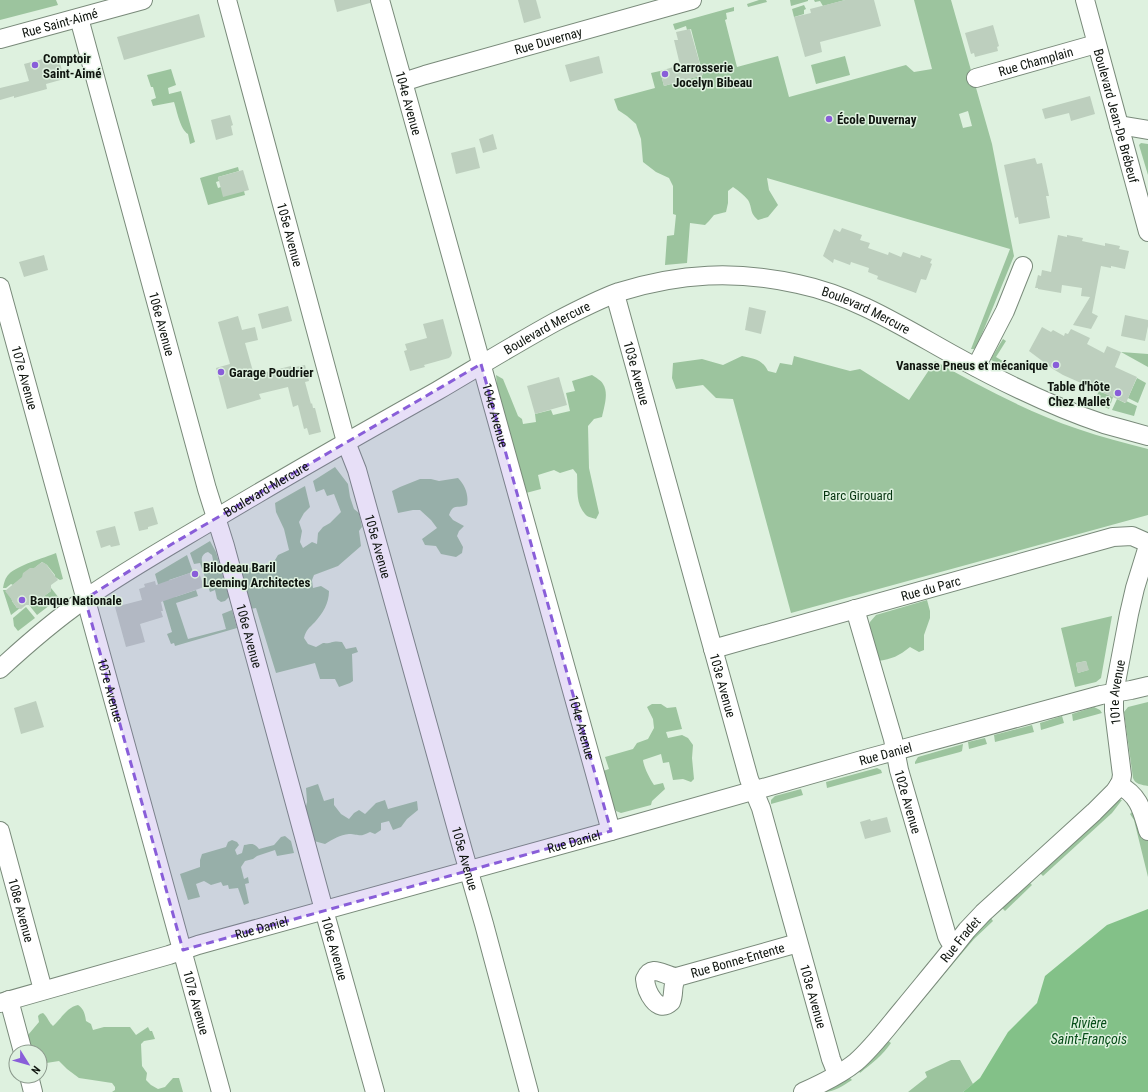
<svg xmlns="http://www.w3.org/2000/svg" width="1148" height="1092" font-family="'Roboto Condensed',sans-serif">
  <rect width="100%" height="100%" fill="#def1df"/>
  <g fill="#9cc49e" fill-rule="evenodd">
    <path d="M0,0h56l2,5 -58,15z"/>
    <path d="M759,0h7l1,2 -19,5 -1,-3z"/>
    <path d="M790,0h18v1l-17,5z"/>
    <path d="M814,0h31l-22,6 -3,-5 -5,1z"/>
    <path d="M914,0h37l41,144 22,112 -37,90 -3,3h-3l39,-100 -243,-71 2,12 9,15 -10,12 -10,3c-9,-8 -5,-11 -10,-20 -4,-5 -9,-9 -15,-13l-5,4v12l-2,9 -12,3 -5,6 -4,4 -15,-2 -3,40 -22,2 2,-29 7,-1 2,-20 -3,-1v-28l-4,-8 -13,-6 -13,-10 -2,-23 -5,-15 -9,-8 -9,-6 -4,-11 41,-11 -4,-15 9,-2 4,15 39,-11 -12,-46 -4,1 -1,-4 -11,4 -2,-6 61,-17v4l-8,2 1,6 -2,1 12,47 41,-11 11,41 117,-32 8,7 18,-3zM968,111l4,15 -9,2 -4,-14z"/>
    <path d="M804,5l2,4 -2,1v4l-10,3 -2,-8z"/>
    <path d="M845,56l5,19 -34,9 -5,-19z"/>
    <path d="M171,69l5,16 -8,3 1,6 12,-3 14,51 -5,2 -2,-10c-8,-5 -11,-23 -14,-32l-21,4 -2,-6 5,-2 -3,-11h-2l-4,-12z"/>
    <path d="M1141,143l7,1v31l-9,-30z"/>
    <path d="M238,167l1,4 -21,6 1,4 -3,1 2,6 3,-1 23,4 1,4 -37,10 -8,-27z"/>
    <path d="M1003,339l3,2 -10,16 10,6 -2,3 -13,-6 1,-3z"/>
    <path d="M1121,352l27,2v13z"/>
    <path d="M742,356c12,3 20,3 26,15l8,2 4,-10 12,2 2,-9 56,15 10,-2 49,31 26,-39c46,26 93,51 143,68 23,8 47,14 70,20v66l-357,98 -58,-214 -17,-1 -13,-13 -27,4 -4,-11 1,-15 29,-4 21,6z"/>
    <path d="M496,375l7,4 15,37 4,3 1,5 13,-2 -1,-8 16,-4 2,5 17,-4 -4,-18 9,-2 -3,-10 20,-6c4,3 9,5 11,9 6,9 1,23 -1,33l-8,2 -6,7 1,42 10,45 -3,6c-3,-1 -9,-2 -11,-5 -10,-11 -7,-27 -8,-40l-4,-5 -13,4 -6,-3 -16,5 3,14 -15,4 -29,-107z"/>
    <path d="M1137,378l9,5 -8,20 -10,-5z"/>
    <path d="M1099,391l14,6 -4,12 -4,-2 1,-3 -7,-4 -2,4 -4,-1z"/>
    <path d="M1117,399l8,4 1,-2 11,5 -3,10 -22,-6z"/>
    <path d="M335,467l13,17 2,13 4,12 5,4 3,14 -3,4 2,15 -23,20 -24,9 -2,5 1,8 8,-2 8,5c0,12 -6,22 -14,31 -6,6 -9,8 -11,16l4,6 8,3 7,-4c9,1 9,-3 19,-1l4,7 10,-2 2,5 -6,2 1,27 -3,2 -11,4 -4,-8h-15l-5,-16 -39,10 -20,-65 -6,1 -11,-37 10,-4 20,-2 6,-6 3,-5 11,-5 -5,-21 -8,-17 -1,-9 30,-17 5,21 -6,6 -5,9 3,9 -2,11 3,6 9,-6 5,2 1,-11 5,-6 7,-4 11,-11 -7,-18 -7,2 -3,-7 -8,3 -3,-11z"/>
    <path d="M458,478c7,7 11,17 9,27 -10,4 -14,-2 -18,10l4,5 11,6 -5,5 -2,5 6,11 -1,6 -6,4 -15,-3 -5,-8 -11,-1 -3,-6 15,-11 -6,-8 -11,-10h-7l-15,3 -6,-22 8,-4 20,-8h11l8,2z"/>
    <path d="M210,541l6,11 13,45 -4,4 -4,1 -4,-3 -2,-9 -5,2 -10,-29 -6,1 -4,-11zM208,552l4,3 1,5 -3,5 -4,2c-6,-4 -6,-13 2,-15z"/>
    <path d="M56,553l7,26 -3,1 -5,-3v-2l-8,-10 -5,-3 -29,23 -2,-1 -5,4h-3c1,-5 2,-10 6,-14 9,-9 35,-16 47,-21z"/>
    <path d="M187,555l6,17 -24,8 6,17 21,-7 2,6 -22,7 12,36 38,-10 -4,-15 10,-4 5,18 -62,18 -1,-3 -3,1 -4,-10 5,-2 -17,-58z"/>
    <path d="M51,588l8,10 -22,17 -8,-10h3l19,-14z"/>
    <path d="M3,590h4l5,10v1l5,7h3l-9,7z"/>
    <path d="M927,600l3,11v7l-6,17v15l-5,2 -9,-5c-11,9 -18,12 -32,14l-9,-33 1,-6 6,-7z"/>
    <path d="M26,607l9,11 -17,13 -4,-5 -1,-8z"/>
    <path d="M1112,616l-11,62 -5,4 -21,5 -14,-59zM1086,661l2,9 -10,3 -2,-10z"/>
    <path d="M1148,702v84c-6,-1 -13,-2 -15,-8l-9,-66 4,-5z"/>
    <path d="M652,704h9l6,4 9,-1 6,22 -16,3 2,6 14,-3 6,3 5,7 -1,13 2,21 -3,3 -8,-3 -10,1 -4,-18 -6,1 -2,-9 -18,6c1,8 7,19 11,25l9,-2 2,6 -13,12 -1,4 -30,8 -5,-2 -3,-5 -10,-35 6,-2 -4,-12 28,-8 4,-6 11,-4 6,-11 -1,-9 -6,-12z"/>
    <path d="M1094,707l6,3 2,3 -29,8 -1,-7z"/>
    <path d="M1062,716l2,7 -23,7 -1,-7z"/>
    <path d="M1032,725l2,7 -39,10 -1,-7z"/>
    <path d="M985,738l2,6 -18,5 -1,-7z"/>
    <path d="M963,744l-1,7 -2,1 -45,12v-2l3,-5z"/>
    <path d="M877,768l4,2 1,3 -55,15 -1,-6z"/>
    <path d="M318,784l6,17 10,-3v7l7,9 8,5 5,-6 5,-3 6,4 11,-11 9,-3 3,9 29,-8 1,9 -11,9 -6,8 -8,3 -4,-9 -8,2v7l-6,4 -5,-2c-11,6 -11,2 -21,2 -9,1 -16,5 -24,10l-11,-3 -9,-30 2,-9 -1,-14z"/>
    <path d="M801,789l2,6 -32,9v-4l4,-4z"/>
    <path d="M1119,800h3l-10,13 -69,63 -4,-4 77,-70z"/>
    <path d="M1148,810v67l-14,-57 -4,-6 3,-3z"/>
    <path d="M285,836l6,5 3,12 -17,3 -2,-6 -18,6 -4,3 -8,2 -4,6 3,12 4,-2 1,6 -4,1 4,19 -5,2 -6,-17 -9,1 -1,-4 -5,1 -2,-4 -10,3 -7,-4 -8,3 4,13 -12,3 -8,-26 20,-7v-7l2,-6 24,-7 2,-5 4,-2 5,2 2,3 -4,5 2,5 5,-2 2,-8c8,-1 9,-3 15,4l15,-4 7,-8z"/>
    <path d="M1029,882l3,3 -27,26 -4,-4z"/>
    <path d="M990,917l3,4 -19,18 -29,34 -2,-1z"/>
    <path d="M78,1005c6,4 7,9 8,16l5,3 2,6 11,-3h26l6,8 12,-8 2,4h2l3,8 -11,2 -3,3 1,22 5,7 -1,7 5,5 7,4 7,-2 8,-9h6l4,14h-71l3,-2v-3l-3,-4 -33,-5 -12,-9 -8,-8 -19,3v-12h-8l-4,-17 11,-13 -1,-6 2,-2 3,-1c5,4 5,9 10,13 8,-7 14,-19 25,-21z"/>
    <path d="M887,1040l4,3c-8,12 -20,21 -31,30l-1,-2z"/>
    <path d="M951,1060h9l13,24 -10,8h-55l19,-15 -2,-5z"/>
    <path d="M850,1078l2,2c-10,6 -17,12 -29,12z"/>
  </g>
  <path fill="#83c188" d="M1148,909v183h-185l17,-14 28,-46 29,-29 8,-27 62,-51z"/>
  <g fill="#bdcfbe">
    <path d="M334,0h36v3l-33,9z"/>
    <path d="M518,0h18l5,18 -17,5z"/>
    <path d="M845,0h29l7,26 -61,16 2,10 -17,5 -11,-40 17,-4 -1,-4z"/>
    <path d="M199,14l6,23 -81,23 -7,-23z"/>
    <path d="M993,25l6,21 -2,1 1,4 -23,6 -1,-4 -3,1 -6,-21z"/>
    <path d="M690,29l13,46 -39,11 -4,-15 20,-6 -6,-25h4l-2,-8z"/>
    <path d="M58,55l6,24 -18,5 1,5 -33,9v-2l-14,4v-12l29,-7 -5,-17z"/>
    <path d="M599,56l4,17 -33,9 -5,-17z"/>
    <path d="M1090,96l5,18 -24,7 -2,-8 -24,6 -3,-10z"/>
    <path d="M230,115l3,10 -2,1 2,9 -17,5 -5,-20z"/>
    <path d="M493,134l4,15 -14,4 -4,-14z"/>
    <path d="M475,147l5,21 -24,6 -5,-21z"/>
    <path d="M1035,158l2,6 5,-1 7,33h-3l4,22 -31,6 -1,-7 -3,1 -11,-53z"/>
    <path d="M243,170l6,20 -26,7 -5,-20z"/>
    <path d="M842,228l20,7 -2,5 10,3 -2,5 20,7 1,-3 12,5 2,-5 17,6 1,-3 11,4 -2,4 2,1 -6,16 -5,-1 -5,14 -39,-14 1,-3 -10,-4 1,-4 -18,-6 -1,3 -16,-6 -1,4 -10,-7 11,-27 6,3z"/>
    <path d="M1058,235l9,2v-2l16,3 -1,3 23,5v-3l15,3 -1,3 10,2 -4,18 -14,-3v2l-10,-2 -9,47 6,3 -7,13 -18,-4 17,-28 -9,-1 1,-8 -20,-3 -1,8 -23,-4v-1h-3l3,-13 3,1 1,-6 9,2z"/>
    <path d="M44,255l4,15 -24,7 -5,-15z"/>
    <path d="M288,306l4,15 -30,8 -4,-15z"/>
    <path d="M749,307l17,4 -5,23 -16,-4z"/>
    <path d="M1125,315l23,5v6l-3,15 -24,-5z"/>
    <path d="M238,316l4,14 13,-3 3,13 -13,3 9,32 37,-9v2l14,-3 4,16 -4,1 6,22 1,-1 1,5h2l6,24 -12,3 -2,-7 -3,1 -6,-24 -5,2 -5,-20 -29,7 2,5 -34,10 -11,-41 14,-4 -12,-42z"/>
    <path d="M443,319l9,34 -1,3 -2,2 -25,7 1,2 -15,4 -6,-20 3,-1 -2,-6 22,-6 -4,-14z"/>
    <path d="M1042,327l9,5 2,-2 11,6 1,-3 3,1 3,-5 19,9 -3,6 17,9 3,-7 14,6 -6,15 22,10 -11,26 -63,-28 -10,-6 -24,-18z"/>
    <path d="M559,377l8,28 -32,9 -8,-28z"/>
    <path d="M153,507l5,17 -10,3v2l-9,2 -5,-19z"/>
    <path d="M115,526l5,19 -9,2 -1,-2 -9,3 -5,-17z"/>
    <path d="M42,562l4,2 12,16 -7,5v6l-19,14h-6l-5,4 -4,-1 -5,-7v-1l-7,-9 17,-14 1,-4 7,-5h4z"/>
    <path d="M198,570l6,17 -43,15 2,9h-2l2,6 -23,7 5,18 -19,5 -11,-40 27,-7 -3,-11 6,-2 -1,-3 11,-3 1,4z"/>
    <path d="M1086,661l3,9 -11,3 -2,-10z"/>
    <path d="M36,701l8,26 -23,7 -7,-26z"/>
    <path d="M887,817l4,15 -26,7 -5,-17 10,-3 1,2z"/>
  </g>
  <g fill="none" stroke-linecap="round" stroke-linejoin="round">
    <defs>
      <g id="minor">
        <path id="s1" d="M227,0l119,442 11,28 106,381 21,73 45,168"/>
        <path id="s2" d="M380,0l23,82 208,749"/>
        <path id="s3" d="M1085,0l63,232"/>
        <path id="s4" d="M79,18l128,471 18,57 99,364 51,182"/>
        <path id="s5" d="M0,39l143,-39"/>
        <path id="s6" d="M976,78l120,-34"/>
        <path id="s7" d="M403,82l22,-7 267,-75"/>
        <path d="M1119,125l29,5"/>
        <path id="s8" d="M0,287l221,805"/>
        <path id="s9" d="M615,294l134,485 12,29 70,251 6,15"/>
        <path d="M976,367l29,-56 18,-45"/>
        <path id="s10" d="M855,609l38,130 6,31 48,166 2,4 6,5"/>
        <path id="s11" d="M713,649l400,-112 19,-1 16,7"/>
        <path id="s12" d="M0,669c27,-25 55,-49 85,-70 43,-30 88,-55 133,-82 72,-43 146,-85 219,-126 39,-23 78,-47 118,-69 21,-11 42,-22 64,-30 61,-19 117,-22 179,-8 58,12 108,45 159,73 47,26 96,50 147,67 15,4 29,8 44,12"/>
        <path d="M1119,785c21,11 23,26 29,46"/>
        <path id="s13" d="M0,831l43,159"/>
        <path id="s14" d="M677,977c-6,9 -2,16 -6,25 -14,13 -25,-11 -26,-23 7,-17 20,-2 32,-2l121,-34"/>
        <path d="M9,1000l14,52"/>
        <path id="s15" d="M0,1003l169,-48 29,-10 413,-114 258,-73 232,-63 30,-5 17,-4"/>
        <path d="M29,1076l4,16"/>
        <path id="s16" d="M803,1092c18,-8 37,-17 53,-30 17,-15 31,-34 46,-52 22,-27 44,-53 65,-80l16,-17 111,-101 21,-21 4,-6 2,-4 1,-6 -8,-64v-18l15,-79 6,-26 13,-42"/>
      </g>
    </defs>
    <use href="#minor" stroke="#798a7a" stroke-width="20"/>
    <use href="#minor" stroke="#fff" stroke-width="18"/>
  </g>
  <path fill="#895ed9" fill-opacity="0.2" stroke="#895ed9" stroke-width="3" stroke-dasharray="8 5" stroke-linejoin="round" d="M481,364l130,467 -428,119 -98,-351 87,-55z"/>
  <g fill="#895ed9" stroke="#def1df" stroke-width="1.5">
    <circle cx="35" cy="65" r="4"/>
    <circle cx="665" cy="74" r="4"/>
    <circle cx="829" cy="119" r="4"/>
    <circle cx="1056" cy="365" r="4"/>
    <circle cx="221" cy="372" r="4"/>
    <circle cx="1118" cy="393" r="4"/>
    <circle cx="195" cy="574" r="4"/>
    <circle cx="22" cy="600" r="4"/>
  </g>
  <g text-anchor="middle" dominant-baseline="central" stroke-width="3" stroke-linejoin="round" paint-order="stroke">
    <g font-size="13" fill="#0f150f" stroke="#def1df">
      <text stroke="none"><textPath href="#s5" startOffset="62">Rue Saint-Aimé</textPath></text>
      <text stroke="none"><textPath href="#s7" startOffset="151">Rue Duvernay</textPath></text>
      <text stroke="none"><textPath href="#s6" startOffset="62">Rue Champlain</textPath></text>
      <text stroke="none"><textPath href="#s2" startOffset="107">104e Avenue</textPath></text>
      <text stroke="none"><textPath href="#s3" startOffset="120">Boulevard Jean-De Brébeuf</textPath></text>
      <text stroke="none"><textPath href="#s1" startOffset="243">105e Avenue</textPath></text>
      <text stroke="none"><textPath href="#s12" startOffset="981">Boulevard Mercure</textPath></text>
      <text stroke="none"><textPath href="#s4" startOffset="317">106e Avenue</textPath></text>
      <text stroke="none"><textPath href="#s12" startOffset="646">Boulevard Mercure</textPath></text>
      <text stroke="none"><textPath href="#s9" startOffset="82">103e Avenue</textPath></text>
      <text stroke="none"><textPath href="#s8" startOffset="94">107e Avenue</textPath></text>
      <text stroke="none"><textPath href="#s2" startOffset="431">104e Avenue</textPath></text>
      <text stroke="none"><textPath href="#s12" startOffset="322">Boulevard Mercure</textPath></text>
      <text stroke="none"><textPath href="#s1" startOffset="567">105e Avenue</textPath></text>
      <text stroke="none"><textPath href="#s11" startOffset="226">Rue du Parc</textPath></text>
      <text stroke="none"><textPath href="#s4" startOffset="641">106e Avenue</textPath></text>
      <text stroke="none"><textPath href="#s9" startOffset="406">103e Avenue</textPath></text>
      <text stroke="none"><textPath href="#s8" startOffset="418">107e Avenue</textPath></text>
      <text stroke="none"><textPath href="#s16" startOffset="538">101e Avenue</textPath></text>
      <text stroke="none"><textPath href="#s2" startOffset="755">104e Avenue</textPath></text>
      <text stroke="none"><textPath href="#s15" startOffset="920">Rue Daniel</textPath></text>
      <text stroke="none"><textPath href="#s10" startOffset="200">102e Avenue</textPath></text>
      <text stroke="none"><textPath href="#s15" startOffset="596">Rue Daniel</textPath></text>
      <text stroke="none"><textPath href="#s1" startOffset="891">105e Avenue</textPath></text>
      <text stroke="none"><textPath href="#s13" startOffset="82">108e Avenue</textPath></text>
      <text stroke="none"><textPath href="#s15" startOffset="272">Rue Daniel</textPath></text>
      <text stroke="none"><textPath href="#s16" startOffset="222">Rue Fradet</textPath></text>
      <text stroke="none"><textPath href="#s4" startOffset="965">106e Avenue</textPath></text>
      <text stroke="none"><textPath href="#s14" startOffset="169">Rue Bonne-Entente</textPath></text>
      <text stroke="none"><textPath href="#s9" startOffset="730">103e Avenue</textPath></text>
      <text stroke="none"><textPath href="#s8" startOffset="742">107e Avenue</textPath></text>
    </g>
    <g font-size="13" font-weight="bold" fill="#0f150f" stroke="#def1df" text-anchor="start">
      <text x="43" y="58">Comptoir<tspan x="43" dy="15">Saint-Aimé</tspan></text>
      <text x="673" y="67">Carrosserie<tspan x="673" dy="15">Jocelyn Bibeau</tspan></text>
      <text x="837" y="119">École Duvernay</text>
      <text x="1048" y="365" text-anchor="end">Vanasse Pneus et mécanique</text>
      <text x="229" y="372">Garage Poudrier</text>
      <text x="1110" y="386" text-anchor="end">Table d'hôte<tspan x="1110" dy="15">Chez Mallet</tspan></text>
      <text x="203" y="567">Bilodeau Baril<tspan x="203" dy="15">Leeming Architectes</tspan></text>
      <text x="30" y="600">Banque Nationale</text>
    </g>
    <g font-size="13" fill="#05340f" stroke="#def1df">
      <text x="858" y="495">Parc Girouard</text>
    </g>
    <g font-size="14" font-style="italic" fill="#064d18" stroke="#def1df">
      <text x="1089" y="1023">Rivière<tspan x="1089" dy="16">Saint-François</tspan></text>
    </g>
  </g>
  <g transform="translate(28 1064) rotate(127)"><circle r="19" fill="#def1df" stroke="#8b998c"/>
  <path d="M0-3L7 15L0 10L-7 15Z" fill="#895ed9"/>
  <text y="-6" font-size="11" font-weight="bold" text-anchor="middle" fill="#0f150f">N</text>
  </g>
</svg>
